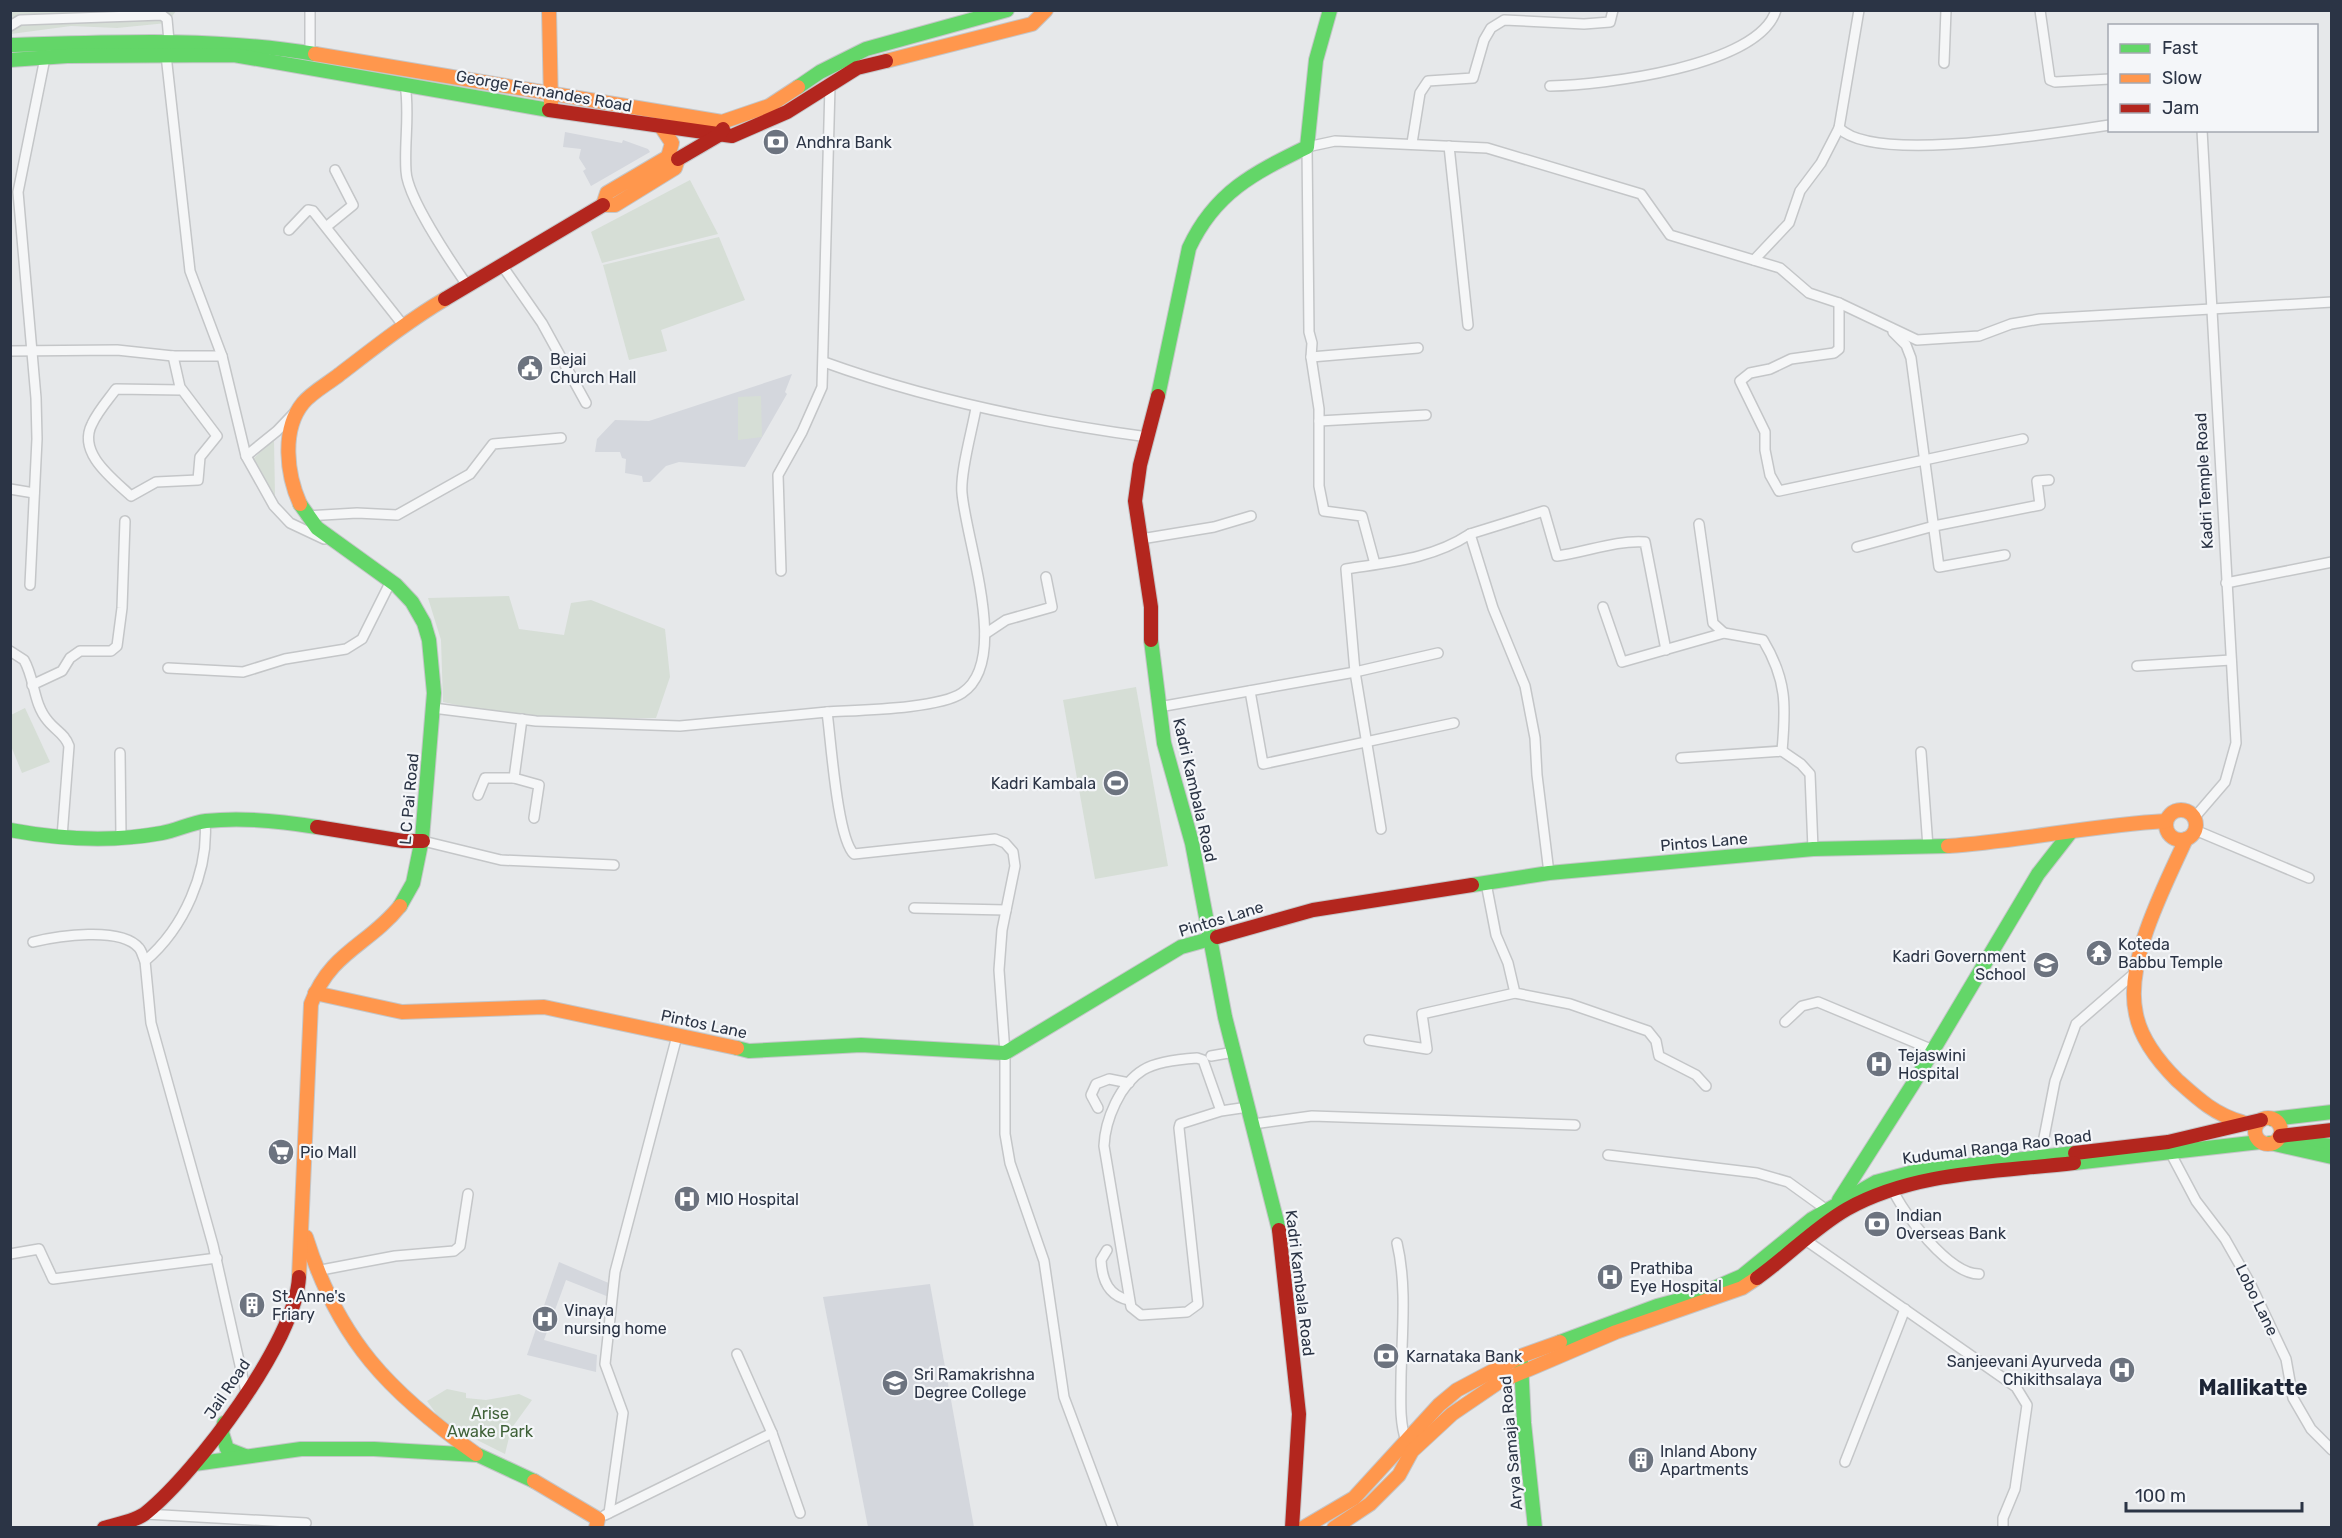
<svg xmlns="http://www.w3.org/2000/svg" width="2342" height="1538" font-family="Rubik,sans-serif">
  <rect width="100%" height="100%" fill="#e6e8ea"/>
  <g fill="#d4d7dd">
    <path d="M565,132l57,11 1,-3 25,9 2,3 -59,34 -8,-15 3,-2 -7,-11 2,-9 -18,-2z"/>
    <path d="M792,374l-7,18 2,2 -42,73 -66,-5 -13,4 -16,16h-7l-1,-6 -17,-3 1,-14 -4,-1 -2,-6h-25l2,-13 18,-19 34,1z"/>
    <path d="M559,1262l52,22 -2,13 -43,-17 -22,60 53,15 -1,17 -69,-17z"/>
    <path d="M930,1284l44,243h-106l-45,-230z"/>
  </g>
  <g fill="#d6ded6">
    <path d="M10,11h166l-9,12 -50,5 -46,-2 -60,8z"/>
    <path d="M690,180l28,54 -116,29 -11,-31z"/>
    <path d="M719,237l26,63 -84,30 6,21 -38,9 -26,-95z"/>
    <path d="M761,396l1,41 -24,3v-43z"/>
    <path d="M274,439l1,57 -24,-35z"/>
    <path d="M509,596l10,33 45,6 7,-32 20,-3 74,29 5,48 -14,41 -134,1 -79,-17 -2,-62 -13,-42z"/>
    <path d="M1136,687l32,179 -73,13 -32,-179z"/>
    <path d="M25,708l25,54 -28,11 -11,-27v-31z"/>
    <path d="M447,1389l19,4v5l20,2 33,-6 13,6 -21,29 -6,25 -62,-31 -16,-22z"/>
  </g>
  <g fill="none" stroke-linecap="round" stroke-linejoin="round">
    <defs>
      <g id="street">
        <path d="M1859,10l-20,118c36,37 219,4 271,-3"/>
        <path d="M2040,10l10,70 5,2 55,-3"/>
        <path d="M10,26l10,-6 142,-5 5,4 2,22"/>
        <path d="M310,54v-44"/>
        <path d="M166,55l24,216 32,85 24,100 28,50 16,17 34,16"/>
        <path d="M1944,63l2,-53"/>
        <path d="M405,84c5,29 -1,58 1,87 1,26 45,91 61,114"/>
        <path d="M1550,86c51,-1 209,-19 226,-76"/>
        <path d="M1412,143l8,-50 8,-12 45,-3 11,-38 7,-12 13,-8 80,4 26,-2 3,-12"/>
        <path d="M1449,146l19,179"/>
        <path d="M326,227l27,-22 -18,-35"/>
        <path d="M289,230l19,-20 5,1 90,114"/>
        <path d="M1754,260l35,-37 11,-32 21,-28 18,-35"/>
        <path d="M501,264l41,59 44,80"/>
        <path d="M1839,303v46l-5,4 -43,6 -21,10 -20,4 -10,8 25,51v18l5,25 9,16 244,-52"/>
        <path d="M1893,332l13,13 5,13 28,209 66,-12"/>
        <path d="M10,351l107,-1 56,6h49"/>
        <path d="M173,356l7,31 37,49 -17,21 -2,23 -42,2 -25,14c-18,-17 -54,-43 -39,-72 6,-13 16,-24 24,-35l66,1"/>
        <path d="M1311,357l107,-9"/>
        <path d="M824,362c105,38 213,60 324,75"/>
        <path d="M1319,421l107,-6"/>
        <path d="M246,456l31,-25 20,-21"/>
        <path d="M10,489l24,4"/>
        <path d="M306,516l51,-3 40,2 73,-41 23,-30 68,-6"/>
        <path d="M1699,524l14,99 11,10"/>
        <path d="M1470,534l74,-23 13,45c30,-4 58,-16 88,-14l21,108"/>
        <path d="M1141,539l73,-12 37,-11"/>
        <path d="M1857,547l77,-21 106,-21 -3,-24 12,-1"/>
        <path d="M1375,564l-13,-48 -38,-5 -5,-25v-77l-8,-52 1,-14 -3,-11 -2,-185 28,-6 152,7 154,46 29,41 110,33 29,25 30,10 78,37 62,-4 32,-12 29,-5 292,-17"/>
        <path d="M781,571l-3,-96 24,-43 20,-45 8,-302"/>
        <path d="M2226,583l106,-21"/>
        <path d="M30,585l7,-146 -1,-41 -18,-206 27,-134"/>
        <path d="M1603,607l19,55 102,-29 39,7c24,40 23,66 19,111"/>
        <path d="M985,634l21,-14 46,-13 -6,-30"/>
        <path d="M10,651l14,9c11,19 9,44 24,61 8,10 17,13 21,25l-7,91"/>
        <path d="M2137,666l94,-6"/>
        <path d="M168,668l75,4 42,-13 61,-10 16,-10 29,-58"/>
        <path d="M32,685l30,-14 8,-13 10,-7h31l6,-5 5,-38 3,-87"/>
        <path d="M1250,691l13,73 191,-41"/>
        <path d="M1159,707l196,-35 83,-19"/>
        <path d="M433,708l103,13 144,5 147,-14c4,28 10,126 27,142l141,-15 10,4 8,9 2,14 -13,64 -3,40 6,83v81l5,29 34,98 20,136 49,131"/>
        <path d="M827,712c31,-2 111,-3 135,-19 49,-32 4,-151 0,-200 -2,-21 10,-62 14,-85"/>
        <path d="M1921,752l7,95"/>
        <path d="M120,753l1,83"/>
        <path d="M1681,758l101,-7 19,13 9,10 3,75"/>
        <path d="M514,778l8,-59"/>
        <path d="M478,795l7,-17h29l25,7 -5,33"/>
        <path d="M2194,818l31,-36 11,-39 -34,-613"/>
        <path d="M205,821c4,50 -21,107 -60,140l6,62 62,222 33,147"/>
        <path d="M1381,829l-26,-157 -9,-103c44,-7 86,-10 124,-35l23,74 32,78 10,52 2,37 12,98"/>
        <path d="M2195,830l114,48"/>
        <path d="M423,841l78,19 113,5"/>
        <path d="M1486,883l10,52 12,28 7,30 55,11 78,27 8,10 3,15 37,19 10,11"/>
        <path d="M914,908l92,2"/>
        <path d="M33,942c24,-6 88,-16 106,6 3,3 4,10 6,13"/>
        <path d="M1785,1022l17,-16 16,-4 115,48"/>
        <path d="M1369,1040l58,9 -5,-35 93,-21"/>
        <path d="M1211,1056l23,-4"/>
        <path d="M1098,1108l-7,-13 5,-11 13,-5 20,4"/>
        <path d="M1221,1111l-18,-51 -6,-2c-15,1 -41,4 -54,12 -23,14 -38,50 -39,76l27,161 10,8 46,-3 11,-8 -19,-176 1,-4 41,-13 27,-4"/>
        <path d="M1253,1124l59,-8 263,9"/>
        <path d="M2170,1152l26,49 29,38 25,44 36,76 7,39 18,31 21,21"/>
        <path d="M1608,1155l149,18 31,9 43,31"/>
        <path d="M2040,1158l15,-77 21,-57 61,-53"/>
        <path d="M1892,1188c11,26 57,86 87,86"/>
        <path d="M1804,1239l212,148 11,18 -12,84 -12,29v10"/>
        <path d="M1397,1243c10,42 5,90 4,134 0,21 -2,44 5,64"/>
        <path d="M1107,1250l-6,10c1,21 8,36 28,40"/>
        <path d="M10,1254l29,-5 14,30 164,-21"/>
        <path d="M316,1271l79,-15 59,-5 6,-5 8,-52"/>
        <path d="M737,1354l35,79 28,80"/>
        <path d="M1845,1462l60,-153"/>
        <path d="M609,1513l14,-100 -18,-49 10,-92 62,-236"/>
        <path d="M145,1514l161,9"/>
        <path d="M605,1515l167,-82"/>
      </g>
      <g id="fast">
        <path d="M10,45c102,-3 204,-8 305,9"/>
        <path d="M10,60l57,-4 167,-1 315,55"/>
        <path d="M798,87l22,-15 46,-23 141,-39"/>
        <path d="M1158,396l31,-148c26,-56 65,-75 118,-101l9,-87 14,-50"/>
        <path d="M300,504l17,24 79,57 16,17 12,21 5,17 5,53 -12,146 -9,44 -13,23"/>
        <path d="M1151,640l13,103 28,100 33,174 54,213"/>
        <path d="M10,830c48,9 103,12 152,3 15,-3 29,-10 44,-12 36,-4 75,0 111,6"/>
        <path d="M1472,885l77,-12 264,-24 135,-3"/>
        <path d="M737,1048l12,3 112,-6 144,8 176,-106 36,-10"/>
        <path d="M2272,1119l60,-7"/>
        <path d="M2298,1142l34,4"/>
        <path d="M2270,1143l62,14"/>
        <path d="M2074,1163l186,-21"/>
        <path d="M1839,1200l74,-116 125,-210 32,-41"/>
        <path d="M1560,1342l97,-36 41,-11 44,-19 70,-57 64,-37 41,-11 158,-18"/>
        <path d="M1521,1362l3,61 11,105"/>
        <path d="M224,1423l-2,10 5,16 18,7"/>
        <path d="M194,1464l107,-15h73l104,6 56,26"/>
      </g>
      <g id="slow">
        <path d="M549,10l2,94"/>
        <path d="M315,54l407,68 47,-16 29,-19"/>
        <path d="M886,61l146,-37 14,-14"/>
        <path d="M662,128l10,15 -4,14"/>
        <path d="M668,157l10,2 -3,9 -60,37h-12l4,-12z"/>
        <path d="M300,504c-13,-29 -19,-74 3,-101 9,-11 26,-20 37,-29 34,-26 68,-53 105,-75"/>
        <circle cx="2181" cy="825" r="15"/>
        <path d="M2186,839c-21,47 -62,123 -50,175 5,26 23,48 41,66 20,18 38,35 65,42"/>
        <path d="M1948,846c73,-5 145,-21 218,-25"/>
        <path d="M315,993l87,19 142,-5 193,41"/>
        <circle cx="2268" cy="1131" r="13"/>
        <path d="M306,1237c32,103 84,156 170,217"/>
        <path d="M299,1277l12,-273c19,-52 58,-59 89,-98"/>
        <path d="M534,1481l64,38 -2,9"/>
        <path d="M1303,1528l51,-30 85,-93 18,-15 64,-34 39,-14"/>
        <path d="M1334,1528l36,-24 29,-29 13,-24 40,-37 47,-32 117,-50 126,-44 15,-10"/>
      </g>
      <g id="jam">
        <path d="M549,110l183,26 55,-24 70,-44 29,-7"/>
        <path d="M678,159l41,-24 4,-6"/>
        <path d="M445,299l158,-94"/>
        <path d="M1151,640v-33l-16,-106 5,-36 18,-69"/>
        <path d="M317,827l86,14h20"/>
        <path d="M1217,937l96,-27 159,-25"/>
        <path d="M2280,1136l52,-6"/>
        <path d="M2075,1153l93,-11 93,-22"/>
        <path d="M1279,1230l20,184 -7,114"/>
        <path d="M1757,1278c31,-22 57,-50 90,-69 68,-38 151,-37 227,-46"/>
        <path d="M104,1528c13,-4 33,-7 43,-16 49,-40 149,-171 152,-235"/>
      </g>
    </defs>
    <use href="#street" stroke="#c4c6c8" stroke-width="12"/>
    <use href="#fast" stroke="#c4c6c8" stroke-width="16"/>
    <use href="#slow" stroke="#c4c6c8" stroke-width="16"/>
    <use href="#jam" stroke="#c4c6c8" stroke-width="16"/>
    <use href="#street" stroke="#f5f6f7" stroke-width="9"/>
    <use href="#fast" stroke="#63d668" stroke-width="14"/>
    <use href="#slow" stroke="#ff974d" stroke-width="14"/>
    <use href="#jam" stroke="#b3261e" stroke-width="14"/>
  </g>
  <defs>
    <symbol id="bank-disc" viewBox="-11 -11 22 22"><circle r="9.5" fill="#6c737f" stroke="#f4f6f9"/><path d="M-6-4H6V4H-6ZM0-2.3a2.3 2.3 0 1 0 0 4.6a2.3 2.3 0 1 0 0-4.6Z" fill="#fff"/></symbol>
    <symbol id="civic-disc" viewBox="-11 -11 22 22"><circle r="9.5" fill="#6c737f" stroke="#f4f6f9"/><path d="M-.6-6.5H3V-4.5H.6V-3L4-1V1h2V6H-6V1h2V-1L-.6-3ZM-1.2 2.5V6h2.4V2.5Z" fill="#fff"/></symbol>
    <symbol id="stadium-disc" viewBox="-11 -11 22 22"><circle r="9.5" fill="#6c737f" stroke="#f4f6f9"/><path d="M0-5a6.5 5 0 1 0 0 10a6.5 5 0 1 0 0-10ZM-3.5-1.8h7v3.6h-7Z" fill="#fff"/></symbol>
    <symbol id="temple-disc" viewBox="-11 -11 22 22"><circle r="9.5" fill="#6c737f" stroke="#f4f6f9"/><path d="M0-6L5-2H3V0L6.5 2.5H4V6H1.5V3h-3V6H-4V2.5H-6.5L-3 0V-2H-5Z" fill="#fff"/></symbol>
    <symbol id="school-disc" viewBox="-11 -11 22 22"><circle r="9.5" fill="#6c737f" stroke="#f4f6f9"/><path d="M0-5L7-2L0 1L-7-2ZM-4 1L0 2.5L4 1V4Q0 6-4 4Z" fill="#fff"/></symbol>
    <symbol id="hospital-disc" viewBox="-11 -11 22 22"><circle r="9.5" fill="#6c737f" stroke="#f4f6f9"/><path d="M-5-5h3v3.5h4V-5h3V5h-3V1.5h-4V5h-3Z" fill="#fff"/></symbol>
    <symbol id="supermarket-disc" viewBox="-11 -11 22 22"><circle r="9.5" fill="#6c737f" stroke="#f4f6f9"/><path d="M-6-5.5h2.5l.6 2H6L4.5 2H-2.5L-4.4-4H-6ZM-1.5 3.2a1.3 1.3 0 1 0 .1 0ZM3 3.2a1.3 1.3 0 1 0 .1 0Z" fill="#fff"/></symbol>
    <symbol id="building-disc" viewBox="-11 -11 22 22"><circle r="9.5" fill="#6c737f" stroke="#f4f6f9"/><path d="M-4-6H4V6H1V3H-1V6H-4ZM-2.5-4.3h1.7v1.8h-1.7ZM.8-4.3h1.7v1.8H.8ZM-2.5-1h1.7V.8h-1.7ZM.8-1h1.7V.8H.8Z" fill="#fff"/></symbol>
    <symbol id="university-disc" viewBox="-11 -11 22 22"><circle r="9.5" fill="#6c737f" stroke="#f4f6f9"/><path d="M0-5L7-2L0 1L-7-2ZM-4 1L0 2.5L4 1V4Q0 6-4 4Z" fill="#fff"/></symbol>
  </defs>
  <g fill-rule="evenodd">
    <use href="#bank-disc" x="761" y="127" width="30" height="30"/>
    <use href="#civic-disc" x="515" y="353" width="30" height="30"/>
    <use href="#stadium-disc" x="1101" y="768" width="30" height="30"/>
    <use href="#temple-disc" x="2084" y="938" width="30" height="30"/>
    <use href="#school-disc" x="2031" y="950" width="30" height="30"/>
    <use href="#hospital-disc" x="1864" y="1049" width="30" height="30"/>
    <use href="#supermarket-disc" x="266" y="1137" width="30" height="30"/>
    <use href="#hospital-disc" x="672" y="1184" width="30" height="30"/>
    <use href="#bank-disc" x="1862" y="1209" width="30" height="30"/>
    <use href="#hospital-disc" x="1595" y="1262" width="30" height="30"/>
    <use href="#building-disc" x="237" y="1290" width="30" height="30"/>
    <use href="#hospital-disc" x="530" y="1304" width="30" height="30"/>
    <use href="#bank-disc" x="1371" y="1341" width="30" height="30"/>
    <use href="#hospital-disc" x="2107" y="1355" width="30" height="30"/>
    <use href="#university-disc" x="880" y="1368" width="30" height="30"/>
    <use href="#building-disc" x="1626" y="1445" width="30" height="30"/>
  </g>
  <g text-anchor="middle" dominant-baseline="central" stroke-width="4.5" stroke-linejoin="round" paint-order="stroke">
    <g font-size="16" fill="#2b3445" stroke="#f4f6f9">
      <text transform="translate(544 91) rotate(10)">George Fernandes Road</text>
      <text transform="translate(2204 481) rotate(-93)">Kadri Temple Road</text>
      <text transform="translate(1195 790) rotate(77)">Kadri Kambala Road</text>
      <text transform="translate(409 799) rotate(-85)">L C Pai Road</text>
      <text transform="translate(1704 842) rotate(-5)">Pintos Lane</text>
      <text transform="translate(1221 919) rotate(-17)">Pintos Lane</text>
      <text transform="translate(704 1024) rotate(12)">Pintos Lane</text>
      <text transform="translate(1997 1147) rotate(-7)">Kudumal Ranga Rao Road</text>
      <text transform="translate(1300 1283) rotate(83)">Kadri Kambala Road</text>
      <text transform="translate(2257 1300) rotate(64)">Lobo Lane</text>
      <text transform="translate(227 1389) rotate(-56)">Jail Road</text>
      <text transform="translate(1511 1443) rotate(-95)">Arya Samaja Road</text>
    </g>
    <g font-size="16" fill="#2b3445" stroke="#f4f6f9" text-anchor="start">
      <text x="796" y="142">Andhra Bank</text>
      <text x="550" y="359">Bejai<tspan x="550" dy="18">Church Hall</tspan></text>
      <text x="1096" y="783" text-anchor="end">Kadri Kambala</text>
      <text x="2118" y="944">Koteda<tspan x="2118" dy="18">Babbu Temple</tspan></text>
      <text x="2026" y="956" text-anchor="end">Kadri Government<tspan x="2026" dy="18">School</tspan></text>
      <text x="1898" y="1055">Tejaswini<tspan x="1898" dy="18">Hospital</tspan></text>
      <text x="300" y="1152">Pio Mall</text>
      <text x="706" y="1199">MIO Hospital</text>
      <text x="1896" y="1215">Indian<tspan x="1896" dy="18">Overseas Bank</tspan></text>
      <text x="1630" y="1268">Prathiba<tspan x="1630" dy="18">Eye Hospital</tspan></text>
      <text x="272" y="1296">St. Anne's<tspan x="272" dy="18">Friary</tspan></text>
      <text x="564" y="1310">Vinaya<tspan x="564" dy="18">nursing home</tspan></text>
      <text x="1406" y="1356">Karnataka Bank</text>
      <text x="2102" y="1361" text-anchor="end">Sanjeevani Ayurveda<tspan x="2102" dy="18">Chikithsalaya</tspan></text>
      <text x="914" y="1374">Sri Ramakrishna<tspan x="914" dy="18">Degree College</tspan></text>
      <text x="1660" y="1451">Inland Abony<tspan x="1660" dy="18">Apartments</tspan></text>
    </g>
    <g font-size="16" fill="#3f6138" stroke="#f4f6f9">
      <text x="490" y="1413">Arise<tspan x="490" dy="18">Awake Park</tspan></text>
    </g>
    <g font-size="22" font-weight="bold" fill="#1d2536" stroke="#f4f6f9">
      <text x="2253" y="1387">Mallikatte</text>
    </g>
  </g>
  <rect width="2342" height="1538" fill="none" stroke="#2b3445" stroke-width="24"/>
  <rect x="2108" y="24" width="210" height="108" fill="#f4f6f9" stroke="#a4a8b1" stroke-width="1.5"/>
  <rect x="2120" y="44" width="30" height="9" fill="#63d668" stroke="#a4a8b1" stroke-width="1.5"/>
  <text x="2162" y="54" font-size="18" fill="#2b3445">Fast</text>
  <rect x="2120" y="74" width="30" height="9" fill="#ff974d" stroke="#a4a8b1" stroke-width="1.5"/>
  <text x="2162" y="84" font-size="18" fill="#2b3445">Slow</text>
  <rect x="2120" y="104" width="30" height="9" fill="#b3261e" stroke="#a4a8b1" stroke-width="1.5"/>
  <text x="2162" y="114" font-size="18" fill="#2b3445">Jam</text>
  <path d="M2126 1502v9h176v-9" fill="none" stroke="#2b3445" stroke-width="3"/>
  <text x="2135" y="1502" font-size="18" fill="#2b3445" stroke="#f4f6f9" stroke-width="4.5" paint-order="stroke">100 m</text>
</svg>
